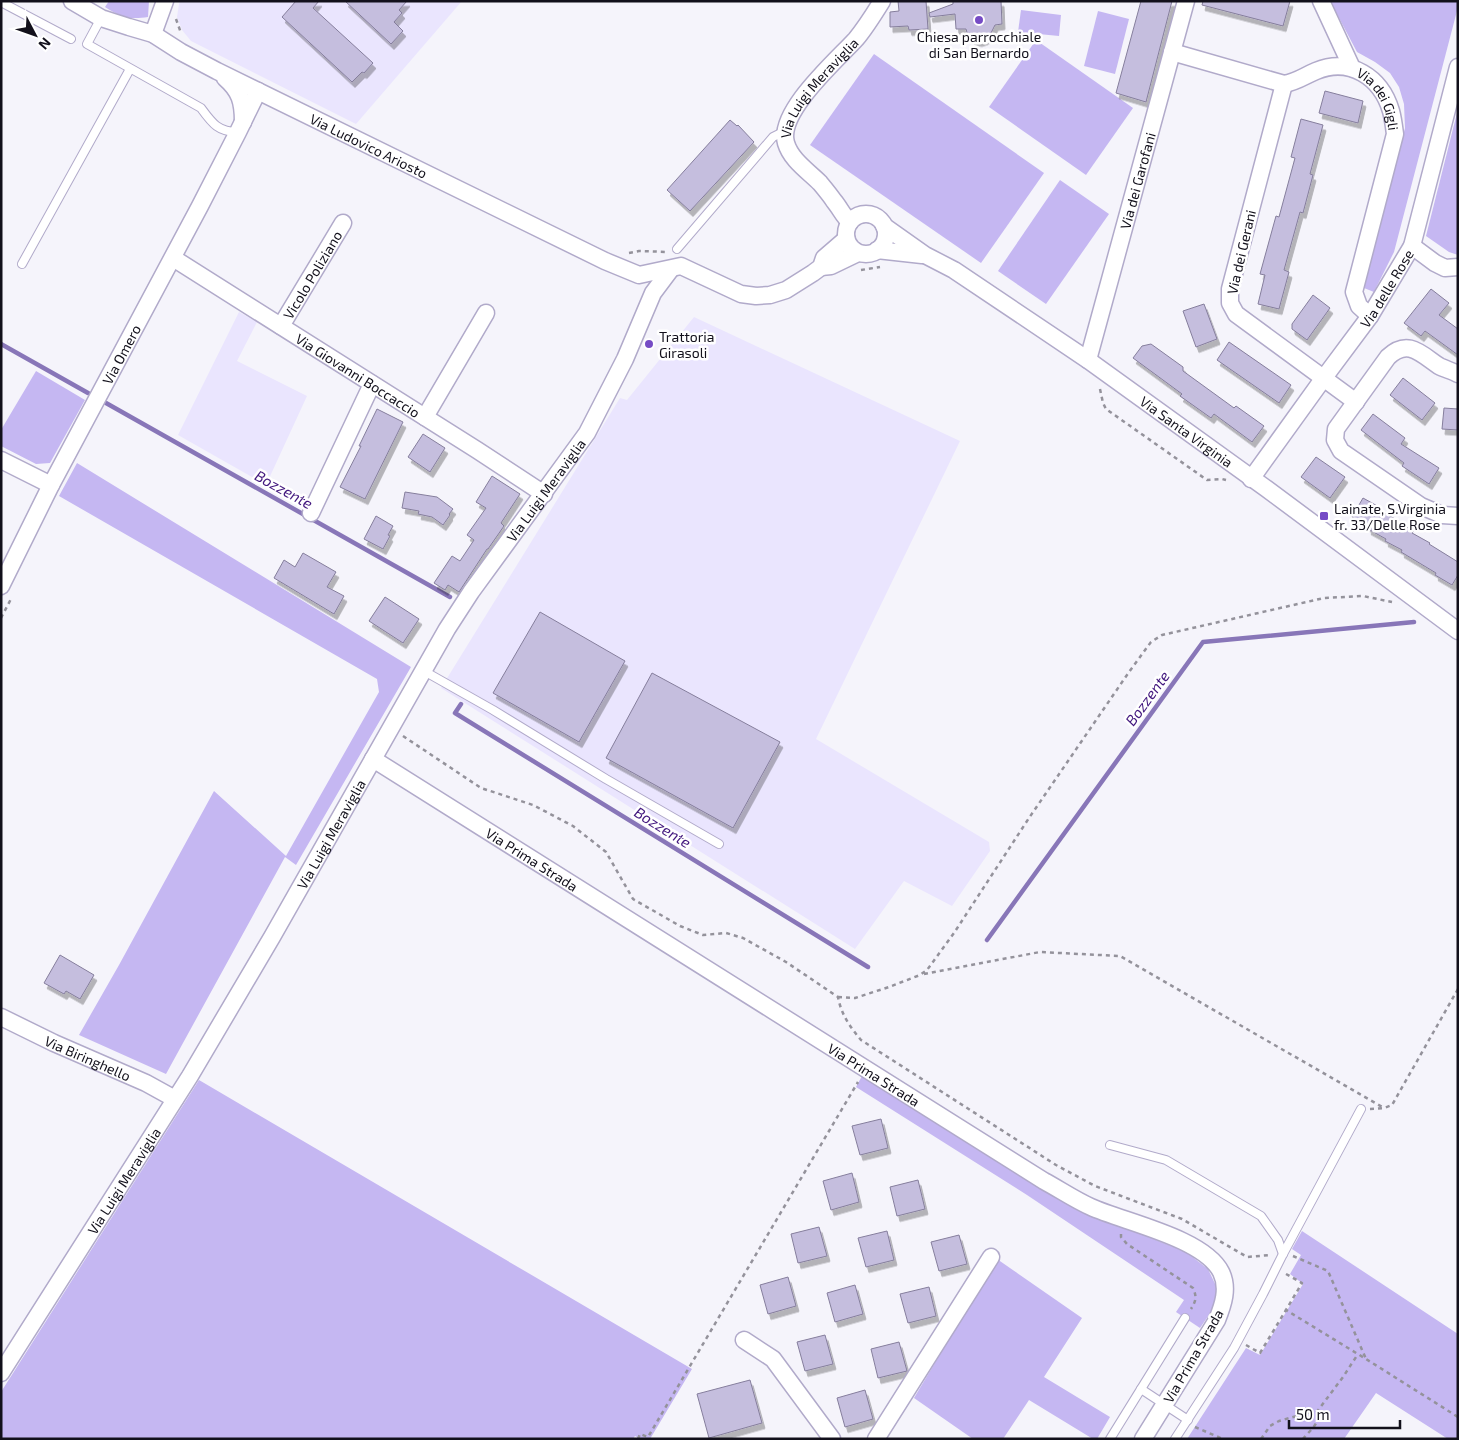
<svg xmlns="http://www.w3.org/2000/svg" width="1459" height="1440" font-family="'Exo 2',sans-serif">
  <defs>
    <filter id="shadow"><feDropShadow dx="3" dy="5.5" stdDeviation="0" flood-color="#0004"/></filter>
  </defs>
  <rect width="100%" height="100%" fill="#f5f4fb"/>
  <g fill="#eae5fe">
    <path d="M180,1h282l-106,123 -165,-83 -9,-11 -5,-13 2,-13z"/>
    <path d="M239,312l18,10 -20,39 70,35 -41,89 -88,-50z"/>
    <path d="M694,317l266,124 -144,298 173,103 1,9 -38,55 -48,-25 -49,68 -414,-261 179,-290 7,2z"/>
  </g>
  <g fill="#c5b7f2">
    <path d="M109,1h40l-1,16c-19,3 -27,0 -43,-10z"/>
    <path d="M1330,1h128v6l-64,245 -20,40 -10,-4 41,-160 -1,-24 -5,-17 -9,-14 -15,-11 -18,-10z"/>
    <path d="M1021,10l40,5 -2,21 -41,-4z"/>
    <path d="M1098,11l31,8 -14,55 -31,-8z"/>
    <path d="M1036,40l97,68 -47,67 -97,-68z"/>
    <path d="M874,54l170,119 -63,90 -171,-118z"/>
    <path d="M1458,109v146l-9,-3 -23,-16z"/>
    <path d="M1060,180l49,34 -63,90 -48,-33z"/>
    <path d="M36,371l49,29 -35,63 -14,1 -35,-18v-16z"/>
    <path d="M77,463l334,204 -115,198 -11,-8 -119,217 -87,-39 40,-70 95,-174 72,65 93,-164 -2,-13 -318,-183z"/>
    <path d="M862,1076l229,138 95,38 22,17 9,19 -2,18 -15,22 -24,-16 8,-12 -157,-105 -171,-108z"/>
    <path d="M199,1080l493,289 -42,70h-9l-6,-3 -2,3h-632v-47z"/>
    <path d="M1302,1231l156,103v105h-10l-72,-46 -32,46h-157l59,-91 14,7 43,-71 -13,-10 11,-19 -9,-6z"/>
    <path d="M997,1259l85,59 -38,59 66,40 -13,22h-4l-64,-39 -26,39h-30l-59,-41z"/>
  </g>
  <g fill="none" stroke-linecap="round" stroke-linejoin="round">
    <g stroke="#8876b8" stroke-width="4.5">
      <path d="M1,344l87,49"/>
      <path d="M106,403l344,194"/>
      <path d="M461,704l-6,9 413,254"/>
      <path d="M987,940l216,-298 211,-20"/>
    </g>
  </g>
  <g fill="#c5bede" stroke="#857e9c" filter="url(#shadow)">
    <path d="M296,1h23l-6,7 60,55 -9,10 -2,-1 -10,10 -70,-65z"/>
    <path d="M345,1h62l-8,9 3,3 -8,9 9,9 -12,13z"/>
    <path d="M898,1h28l2,28 -19,1 -1,-4 -18,1v-15l9,-1z"/>
    <path d="M953,1h48l1,23 -7,1 -5,10 -5,4 -6,2 -5,-1 -6,-4 -2,-7h-10l-1,-15 -25,3 -1,-4 24,-9z"/>
    <path d="M1141,1h31l-26,101 -30,-9z"/>
    <path d="M1203,1h87l-7,25 -81,-21z"/>
    <path d="M1325,91l38,10 -5,22 -39,-10z"/>
    <path d="M1301,119l22,6 -13,49 3,1 -10,38 -3,-1 -16,58 5,2 -10,37 -21,-5 7,-29 -5,-1 16,-58 3,1 16,-59 -4,-1z"/>
    <path d="M730,120l7,6 1,-1 16,17 -64,69 -23,-21z"/>
    <path d="M1431,289l18,14 -10,12 19,14v26l-33,-24 -4,5 -17,-13z"/>
    <path d="M1313,295l17,13 -23,32 -15,-11v-5z"/>
    <path d="M1204,304l13,35 -21,8 -13,-36z"/>
    <path d="M1229,342l62,43 -12,18 -62,-43z"/>
    <path d="M1151,344l32,23v4l51,37 2,-2 28,20 -12,16 -38,-28 -3,4 -31,-22 2,-2 -49,-36 9,-12z"/>
    <path d="M1403,378l32,25 -13,17 -32,-25z"/>
    <path d="M1444,408l14,1v21l-16,-1z"/>
    <path d="M377,409l26,13 -38,77 -25,-12 21,-41h-2z"/>
    <path d="M1373,414l32,24 -4,6 38,24 -10,16 -27,-18 2,-3 -43,-33z"/>
    <path d="M423,434l22,14 -15,24 -22,-15z"/>
    <path d="M1316,457l29,20 -15,21 -29,-21z"/>
    <path d="M492,476l28,18 -19,29 3,3 -16,23h-1l-28,43 -11,-7 -3,5 -11,-7 18,-27 8,5 14,-21 -7,-5 19,-27 -10,-6z"/>
    <path d="M405,492l32,5 16,12 -4,5 1,1 -7,10 -11,-8 -14,-3 1,-3 -17,-3z"/>
    <path d="M1363,498l18,10 -2,2 18,10 -1,1 18,10 -2,2 18,10 -1,1 29,18v13l-6,10 -17,-10 1,-2 -35,-21 1,-2 -17,-9 1,-2 -18,-10 1,-2 -17,-10z"/>
    <path d="M376,516l17,10 -5,9 2,1 -7,13 -19,-10z"/>
    <path d="M303,553l33,19 -9,15 17,9 -10,18 -60,-36 10,-18 11,7z"/>
    <path d="M385,597l34,22 -16,24 -34,-22z"/>
    <path d="M540,612l85,49 -46,81 -86,-49z"/>
    <path d="M652,673l128,69 -47,86 -127,-70z"/>
    <path d="M60,955l34,20 -14,24 -14,-8 -2,3 -20,-11z"/>
    <path d="M881,1119l7,29 -28,7 -8,-29z"/>
    <path d="M852,1173l7,29 -28,8 -8,-29z"/>
    <path d="M918,1180l7,29 -28,7 -7,-29z"/>
    <path d="M819,1227l8,29 -29,7 -7,-29z"/>
    <path d="M887,1231l7,29 -28,7 -8,-29z"/>
    <path d="M959,1235l8,29 -28,7 -8,-29z"/>
    <path d="M788,1277l8,29 -28,8 -8,-29z"/>
    <path d="M855,1285l8,29 -28,8 -8,-29z"/>
    <path d="M929,1287l7,29 -28,7 -8,-29z"/>
    <path d="M825,1335l8,29 -28,7 -8,-29z"/>
    <path d="M899,1342l8,29 -29,7 -7,-29z"/>
    <path d="M750,1380l12,43 -53,15 -12,-44z"/>
    <path d="M865,1390l8,29 -28,8 -8,-29z"/>
  </g>
  <g fill="none" stroke-linecap="round" stroke-linejoin="round">
    <defs>
      <g id="service">
        <path d="M1,2l70,37"/>
        <path d="M101,18l-14,26 114,64c11,15 17,24 37,24"/>
        <path d="M677,249l96,-112 12,-6"/>
        <path d="M22,264l108,-195"/>
        <path d="M424,671l69,39 113,69 113,65"/>
        <path d="M1110,1145l56,15 95,56 17,24 5,14"/>
        <path d="M1141,1389l47,31"/>
        <path d="M1110,1439l75,-121"/>
        <path d="M1175,1439l59,-91 29,-54 20,-40 78,-145"/>
      </g>
      <g id="minor">
        <path id="s1" d="M72,1l29,17 28,9 24,7 28,18 36,19 388,190 34,14 42,-9 60,28 15,2 14,-1 16,-5 27,-17 8,-6 3,-9 22,-19"/>
        <path d="M1321,1l31,67"/>
        <path d="M153,34l12,-33"/>
        <path id="s2" d="M1172,52l112,32c13,-2 20,-8 32,-13 34,-14 65,6 75,40 2,7 3,15 4,23l-41,158 5,14 11,10"/>
        <path d="M225,78c15,13 18,24 18,44"/>
        <path d="M1284,84l-54,205v14l6,11 120,88"/>
        <circle cx="866" cy="234" r="20"/>
        <path id="s3" d="M850,222c-7,-6 -10,-14 -16,-21 -4,-6 -9,-12 -14,-18 -12,-12 -29,-23 -34,-40 -9,-31 51,-83 70,-104 10,-12 18,-25 26,-38"/>
        <path id="s4" d="M884,226l41,29 29,15 134,90 179,129 191,142"/>
        <path d="M1412,246l23,17 10,5 13,-1"/>
        <path d="M877,250l45,5"/>
        <path id="s5" d="M173,258l304,192 67,44"/>
        <path d="M821,267l10,-1 27,-13"/>
        <path id="s6" d="M281,326l62,-103"/>
        <path id="s7" d="M1088,360l98,-359"/>
        <path d="M1458,374c-6,-3 -13,-5 -19,-8 -18,-12 -31,-28 -51,-9l-52,72 -1,11 6,11 80,55 21,9 16,1"/>
        <path d="M425,417l61,-104"/>
        <path d="M1,460l50,25"/>
        <path id="s8" d="M1251,479l72,-100 47,-63 42,-70 46,-179"/>
        <path d="M311,513l61,-129"/>
        <path id="s9" d="M1,586l50,-101 149,-279 38,-74 20,-41"/>
        <path id="s10" d="M373,759l671,422c15,8 31,19 47,26 33,15 113,31 130,65 8,16 2,33 -4,48l-74,119"/>
        <path id="s11" d="M1,1017l53,26 92,40 29,16"/>
        <path d="M744,1340l29,19 59,80"/>
        <path id="s12" d="M1,1373l189,-297 82,-139 175,-308 24,-37 116,-159 38,-74 28,-66 18,-24"/>
        <path d="M876,1439l115,-182"/>
      </g>
    </defs>
    <use href="#service" stroke="#b1aaca" stroke-width="10"/>
    <use href="#minor" stroke="#b1aaca" stroke-width="19"/>
    <g stroke="#94929b" stroke-width="2.5" stroke-dasharray="4 4" stroke-linecap="butt">
      <path d="M176,19l5,14"/>
      <path d="M629,253l10,-2 29,1"/>
      <path d="M861,270l19,-3"/>
      <path d="M1100,389l3,14 3,6 101,71 15,-1 4,1"/>
      <path d="M1,618l11,-21"/>
      <path d="M403,736l78,52 52,17 40,21 33,26 27,47 47,27 23,9 23,-2 17,5 43,24 52,35c3,17 12,30 23,43l195,125 39,21 87,33 65,38 24,-2"/>
      <path d="M924,974l116,-22 80,4 264,152"/>
      <path d="M838,997l17,1 34,-11 31,-12 7,-5 27,-37 75,-115 100,-146 22,-30 11,-7 162,-37 39,-2 29,6"/>
      <path d="M1370,1109l14,-1 8,-3 66,-116"/>
      <path d="M1121,1234v3l6,7 66,44c4,9 3,13 -2,21"/>
      <path d="M1293,1256l35,15 38,88"/>
      <path d="M1286,1274l16,9 -16,27 80,49 92,58"/>
      <path d="M1246,1345l14,8 26,-43"/>
      <path d="M1195,1427l28,12"/>
      <path d="M638,1439l2,-5 8,3 210,-355"/>
      <path d="M1261,1439l9,-13 9,-5 32,-9 4,1"/>
      <path d="M1303,1439c6,-8 19,-17 13,-26l27,-36 15,-23"/>
    </g>
    <use href="#service" stroke="#fff" stroke-width="8"/>
    <use href="#minor" stroke="#fff" stroke-width="16"/>
  </g>
  <g fill="#764cc5" stroke="#fff" stroke-width="2">
    <circle cx="979" cy="20" r="5"/>
    <circle cx="649" cy="344" r="5"/>
    <rect x="1319" y="511" width="10" height="10" rx="2.5"/>
  </g>
  <g text-anchor="middle" dominant-baseline="central" stroke-width="5" stroke-linejoin="round" paint-order="stroke">
    <g font-size="14" fill="#12101b" stroke="#fff" text-anchor="start">
      <text x="979" y="36" text-anchor="middle">Chiesa parrocchiale<tspan x="979" dy="16">di San Bernardo</tspan></text>
      <text x="659" y="336">Trattoria<tspan x="659" dy="16">Girasoli</tspan></text>
      <text x="1334" y="508">Lainate, S.Virginia<tspan x="1334" dy="16">fr. 33/Delle Rose</tspan></text>
    </g>
    <g font-size="14" fill="#12101b" stroke="#fff">
      <text stroke="none"><textPath href="#s3" startOffset="169">Via Luigi Meraviglia</textPath></text>
      <text stroke="none"><textPath href="#s2" startOffset="231">Via dei Gigli</textPath></text>
      <text stroke="none"><textPath href="#s1" startOffset="331">Via Ludovico Ariosto</textPath></text>
      <text stroke="none"><textPath href="#s7" startOffset="186">Via dei Garofani</textPath></text>
      <text transform="translate(1241 252) rotate(-77)">Via dei Gerani</text>
      <text stroke="none"><textPath href="#s6" startOffset="60">Vicolo Poliziano</textPath></text>
      <text stroke="none"><textPath href="#s8" startOffset="234">Via delle Rose</textPath></text>
      <text stroke="none"><textPath href="#s9" startOffset="261">Via Omero</textPath></text>
      <text stroke="none"><textPath href="#s5" startOffset="219">Via Giovanni Boccaccio</textPath></text>
      <text stroke="none"><textPath href="#s4" startOffset="366">Via Santa Virginia</textPath></text>
      <text stroke="none"><textPath href="#s12" startOffset="1038">Via Luigi Meraviglia</textPath></text>
      <text stroke="none"><textPath href="#s12" startOffset="632">Via Luigi Meraviglia</textPath></text>
      <text stroke="none"><textPath href="#s10" startOffset="188">Via Prima Strada</textPath></text>
      <text stroke="none"><textPath href="#s11" startOffset="96">Via Biringhello</textPath></text>
      <text stroke="none"><textPath href="#s10" startOffset="592">Via Prima Strada</textPath></text>
      <text stroke="none"><textPath href="#s12" startOffset="228">Via Luigi Meraviglia</textPath></text>
      <text transform="translate(1193 1356) rotate(-60)">Via Prima Strada</text>
    </g>
    <g font-size="15" font-style="italic" fill="#42177e" stroke="#fff">
      <text transform="translate(284 489) rotate(29)">Bozzente</text>
      <text transform="translate(1147 698) rotate(-54)">Bozzente</text>
      <text transform="translate(663 827) rotate(32)">Bozzente</text>
    </g>
  </g>
  <rect width="1459" height="1440" fill="none" stroke="#12101b" stroke-width="5"/>
  <g transform="translate(35 35) rotate(131)" stroke="#ffffff" stroke-width="4" paint-order="stroke">
  <path d="M0-4L9 19L0 12L-9 19Z" fill="#12101b"/>
  <text y="-8" font-size="14" font-weight="bold" text-anchor="middle" fill="#12101b">N</text>
  </g>
  <path d="M1289 1420v8h111v-8" fill="none" stroke="#12101b" stroke-width="2.5"/>
  <text x="1296" y="1420" font-size="15" fill="#12101b" stroke="#ffffff" stroke-width="4" paint-order="stroke">50 m</text>
</svg>
